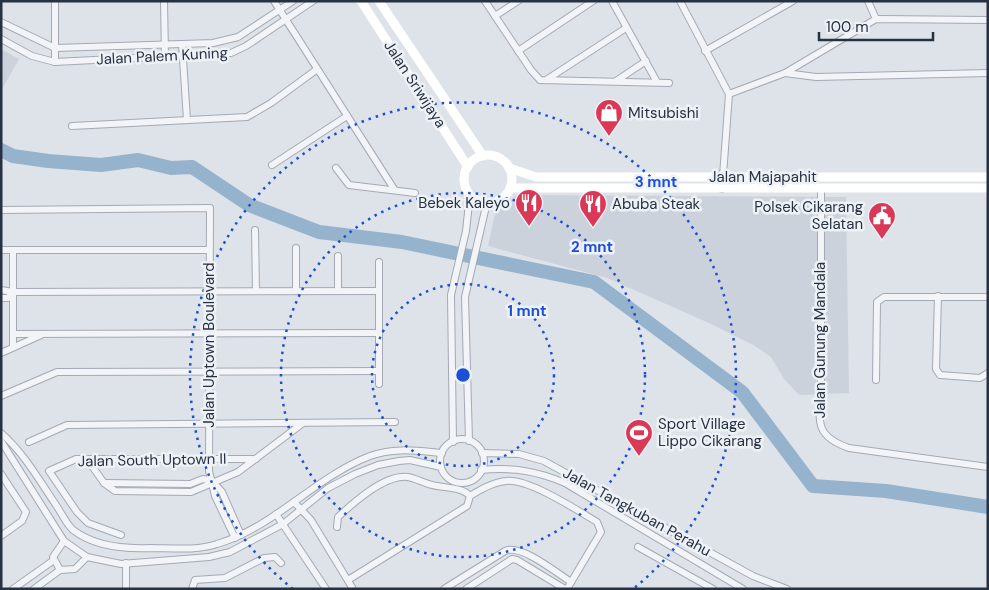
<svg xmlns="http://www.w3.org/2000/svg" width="989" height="590" font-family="'DM Sans',sans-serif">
  <rect width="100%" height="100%" fill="#dee3e9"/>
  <g fill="#ccd2dc">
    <path d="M1,49l18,10 -18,32z"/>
    <path d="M516,195l330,2 3,196 -50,2 -15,-16 -13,-22 -18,-12 -44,-22 -102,-45 -119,-32 8,-38 8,-1z"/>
  </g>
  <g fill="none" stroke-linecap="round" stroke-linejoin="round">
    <path stroke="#96b3cd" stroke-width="14" d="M1,150l12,6 35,5 53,4 37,-5 33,8 21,-1 57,38 70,27 83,10 192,40 148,110 71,94 73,5 102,16"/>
    <defs>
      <g id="street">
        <path d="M55,1v61"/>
        <path d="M164,1l1,55"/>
        <path d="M274,1l120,188"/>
        <path d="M485,1l46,69 9,10 129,3"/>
        <path d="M612,1l45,81"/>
        <path d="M680,1l49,93 -7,95"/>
        <path d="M868,1l8,18"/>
        <path d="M495,16l23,-15"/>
        <path d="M1,22l54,26 158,-5 25,-6 55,-36"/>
        <path d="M1,39l31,17 23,6 176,-9 15,-7 67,-45"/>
        <path d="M182,44l5,76"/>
        <path d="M518,51l75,-50"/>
        <path d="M705,51l88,-50"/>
        <path d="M785,73l31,4 172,-4"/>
        <path d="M546,80l80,-52"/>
        <path d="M616,81l30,-20"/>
        <path d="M729,94l56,-21 91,-54 112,1"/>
        <path d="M72,126l175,-9 24,-14 45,-33"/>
        <path d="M272,165l75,-49"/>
        <path d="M336,168l13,17 66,8"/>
        <path d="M821,189v205c-3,30 -4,43 28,54l139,19"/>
        <path d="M1,210l209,-2 -1,263 6,25 20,42"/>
        <path d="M255,230l1,61"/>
        <path d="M296,248v43"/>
        <path d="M1,250h208"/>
        <path d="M379,262v122"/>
        <path d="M1,290l12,2 366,-1"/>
        <path d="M338,291v-35"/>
        <path d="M938,296l-2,73 4,6 40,3 8,-5"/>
        <path d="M1,298h7l5,-6"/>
        <path d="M13,334l366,-1"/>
        <path d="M13,347v-97"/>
        <path d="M1,353l40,-18"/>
        <path d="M876,380l1,-78 7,-5h104"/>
        <path d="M1,396l56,-24 322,-1"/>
        <path d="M1,433c23,20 38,47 55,72 5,7 10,19 17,25 21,16 51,19 76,18 22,0 47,3 68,-4 58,-17 98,-67 153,-88 23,-9 49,-5 72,-3"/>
        <circle cx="462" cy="461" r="22"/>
        <path d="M1,441l63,100 23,16 34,7 88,-7 21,-5 53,-28 45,-36 27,-14 23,-9 21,-4 11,-1 31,7"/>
        <path d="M469,441l-4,-144 22,-95"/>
        <path d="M29,442l38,-17 328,-3"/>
        <path d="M453,442l-2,-147 15,-64 4,-37"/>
        <path d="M482,453l37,1 25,7 209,115 34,13"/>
        <path d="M87,459l17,24 11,8 76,1 47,-20 65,-49"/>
        <path d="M481,470c31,-3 56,1 84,13l178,106"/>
        <path d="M1,474l25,38 -4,9 -21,15"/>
        <path d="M213,482l9,10 19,43"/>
        <path d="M104,483l86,1 13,-5 9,2"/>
        <path d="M294,502l17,18 42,69"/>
        <path d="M276,514l50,75"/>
        <path d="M337,527l1,-10c16,-15 47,-43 70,-40 10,2 19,8 29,9 11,2 26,2 33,10"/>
        <path d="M121,535l-33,-12 -11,-11 -28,-41 27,-12h180"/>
        <path d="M64,541l-11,16 7,13 15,-1 12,-12"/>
        <path d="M638,547l75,42"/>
        <path d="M126,563v26"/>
        <path d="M348,580l119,-74 3,-10c11,-7 23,-14 36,-15 22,-3 71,29 91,41l4,10 -34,57"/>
        <path d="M13,589l41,-29"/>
        <path d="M34,589l26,-19"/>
        <path d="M192,589l3,-9 30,-2 39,-20 11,-1 6,6"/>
        <path d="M444,589l61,-38c15,-8 52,22 66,31"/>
        <path d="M466,589l46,-30 5,1 48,29"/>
      </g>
    </defs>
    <use href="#street" stroke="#a3aab4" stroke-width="8"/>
    <use href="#street" stroke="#f2f4f7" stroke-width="6"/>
    <g stroke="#fff" stroke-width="9">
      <path d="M361,1l107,166"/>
      <path d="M379,1l104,155"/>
      <circle cx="488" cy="179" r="24"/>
      <path d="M509,168l27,9h452"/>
      <path d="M510,188h478"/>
    </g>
  </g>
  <g fill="none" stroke="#1d4ed8" stroke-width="2.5" stroke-dasharray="2.5 5">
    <circle cx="463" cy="375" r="91"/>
    <circle cx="463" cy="375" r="182"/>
    <path d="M293 589A273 273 0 1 1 633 589"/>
  </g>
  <defs>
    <symbol id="shop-pin" viewBox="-11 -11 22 30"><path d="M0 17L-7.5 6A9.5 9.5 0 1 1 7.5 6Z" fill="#da3857" stroke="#eef2f7"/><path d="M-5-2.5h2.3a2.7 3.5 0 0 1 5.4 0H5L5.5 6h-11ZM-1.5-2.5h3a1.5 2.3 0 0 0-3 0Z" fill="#fff"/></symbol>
    <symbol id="restaurant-pin" viewBox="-11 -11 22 30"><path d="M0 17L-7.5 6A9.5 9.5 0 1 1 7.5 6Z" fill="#da3857" stroke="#eef2f7"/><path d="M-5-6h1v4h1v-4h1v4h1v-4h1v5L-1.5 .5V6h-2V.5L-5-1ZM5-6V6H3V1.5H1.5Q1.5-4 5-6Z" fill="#fff"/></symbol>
    <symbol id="civic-pin" viewBox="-11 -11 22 30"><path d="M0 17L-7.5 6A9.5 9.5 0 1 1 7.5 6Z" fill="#da3857" stroke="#eef2f7"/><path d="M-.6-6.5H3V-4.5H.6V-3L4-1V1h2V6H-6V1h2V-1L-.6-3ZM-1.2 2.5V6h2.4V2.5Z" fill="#fff"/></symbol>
    <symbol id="stadium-pin" viewBox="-11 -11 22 30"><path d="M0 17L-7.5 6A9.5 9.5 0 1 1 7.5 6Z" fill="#da3857" stroke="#eef2f7"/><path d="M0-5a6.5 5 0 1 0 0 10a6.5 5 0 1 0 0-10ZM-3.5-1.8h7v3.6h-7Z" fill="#fff"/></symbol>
  </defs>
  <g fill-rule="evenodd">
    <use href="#shop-pin" x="593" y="97" width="32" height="43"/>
    <use href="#restaurant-pin" x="513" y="187" width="32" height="43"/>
    <use href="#restaurant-pin" x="577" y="188" width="32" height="43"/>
    <use href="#civic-pin" x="866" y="200" width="32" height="43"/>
    <use href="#stadium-pin" x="623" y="417" width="32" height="43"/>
  </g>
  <g text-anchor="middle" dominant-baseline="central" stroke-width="5" stroke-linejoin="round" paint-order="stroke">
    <g font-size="15" fill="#263142" stroke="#eef2f7">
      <text transform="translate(162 56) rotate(-3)">Jalan Palem Kuning</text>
      <text transform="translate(415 84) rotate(57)">Jalan Sriwijaya</text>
      <text x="763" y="177">Jalan Majapahit</text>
      <text transform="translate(820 340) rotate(-90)">Jalan Gunung Mandala</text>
      <text transform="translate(209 345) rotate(-90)">Jalan Uptown Boulevard</text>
      <text transform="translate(152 460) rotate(-1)">Jalan South Uptown II</text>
      <text transform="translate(637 512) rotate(29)">Jalan Tangkuban Perahu</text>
    </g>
    <g font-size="15" fill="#263142" stroke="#eef2f7" text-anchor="start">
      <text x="628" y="113">Mitsubishi</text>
      <text x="510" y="203" text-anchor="end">Bebek Kaleyo</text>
      <text x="612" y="204">Abuba Steak</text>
      <text x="863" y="207" text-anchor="end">Polsek Cikarang<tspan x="863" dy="17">Selatan</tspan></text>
      <text x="658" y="424">Sport Village<tspan x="658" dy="17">Lippo Cikarang</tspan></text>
    </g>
  </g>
  <circle cx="463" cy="375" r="8" fill="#1d4ed8" stroke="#eef2f7" stroke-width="2.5"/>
  <g font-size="15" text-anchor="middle" font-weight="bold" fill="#1d4ed8" stroke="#eef2f7" stroke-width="5" stroke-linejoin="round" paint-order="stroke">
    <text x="656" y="187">3 mnt</text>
    <text x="592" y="252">2 mnt</text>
    <text x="527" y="316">1 mnt</text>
  </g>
  <rect width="989" height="590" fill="none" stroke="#263142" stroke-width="5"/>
  <path d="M819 32v8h114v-8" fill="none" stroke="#263142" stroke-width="2.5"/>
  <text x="826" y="32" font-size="15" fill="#263142" stroke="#eef2f7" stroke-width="4" paint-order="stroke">100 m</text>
</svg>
